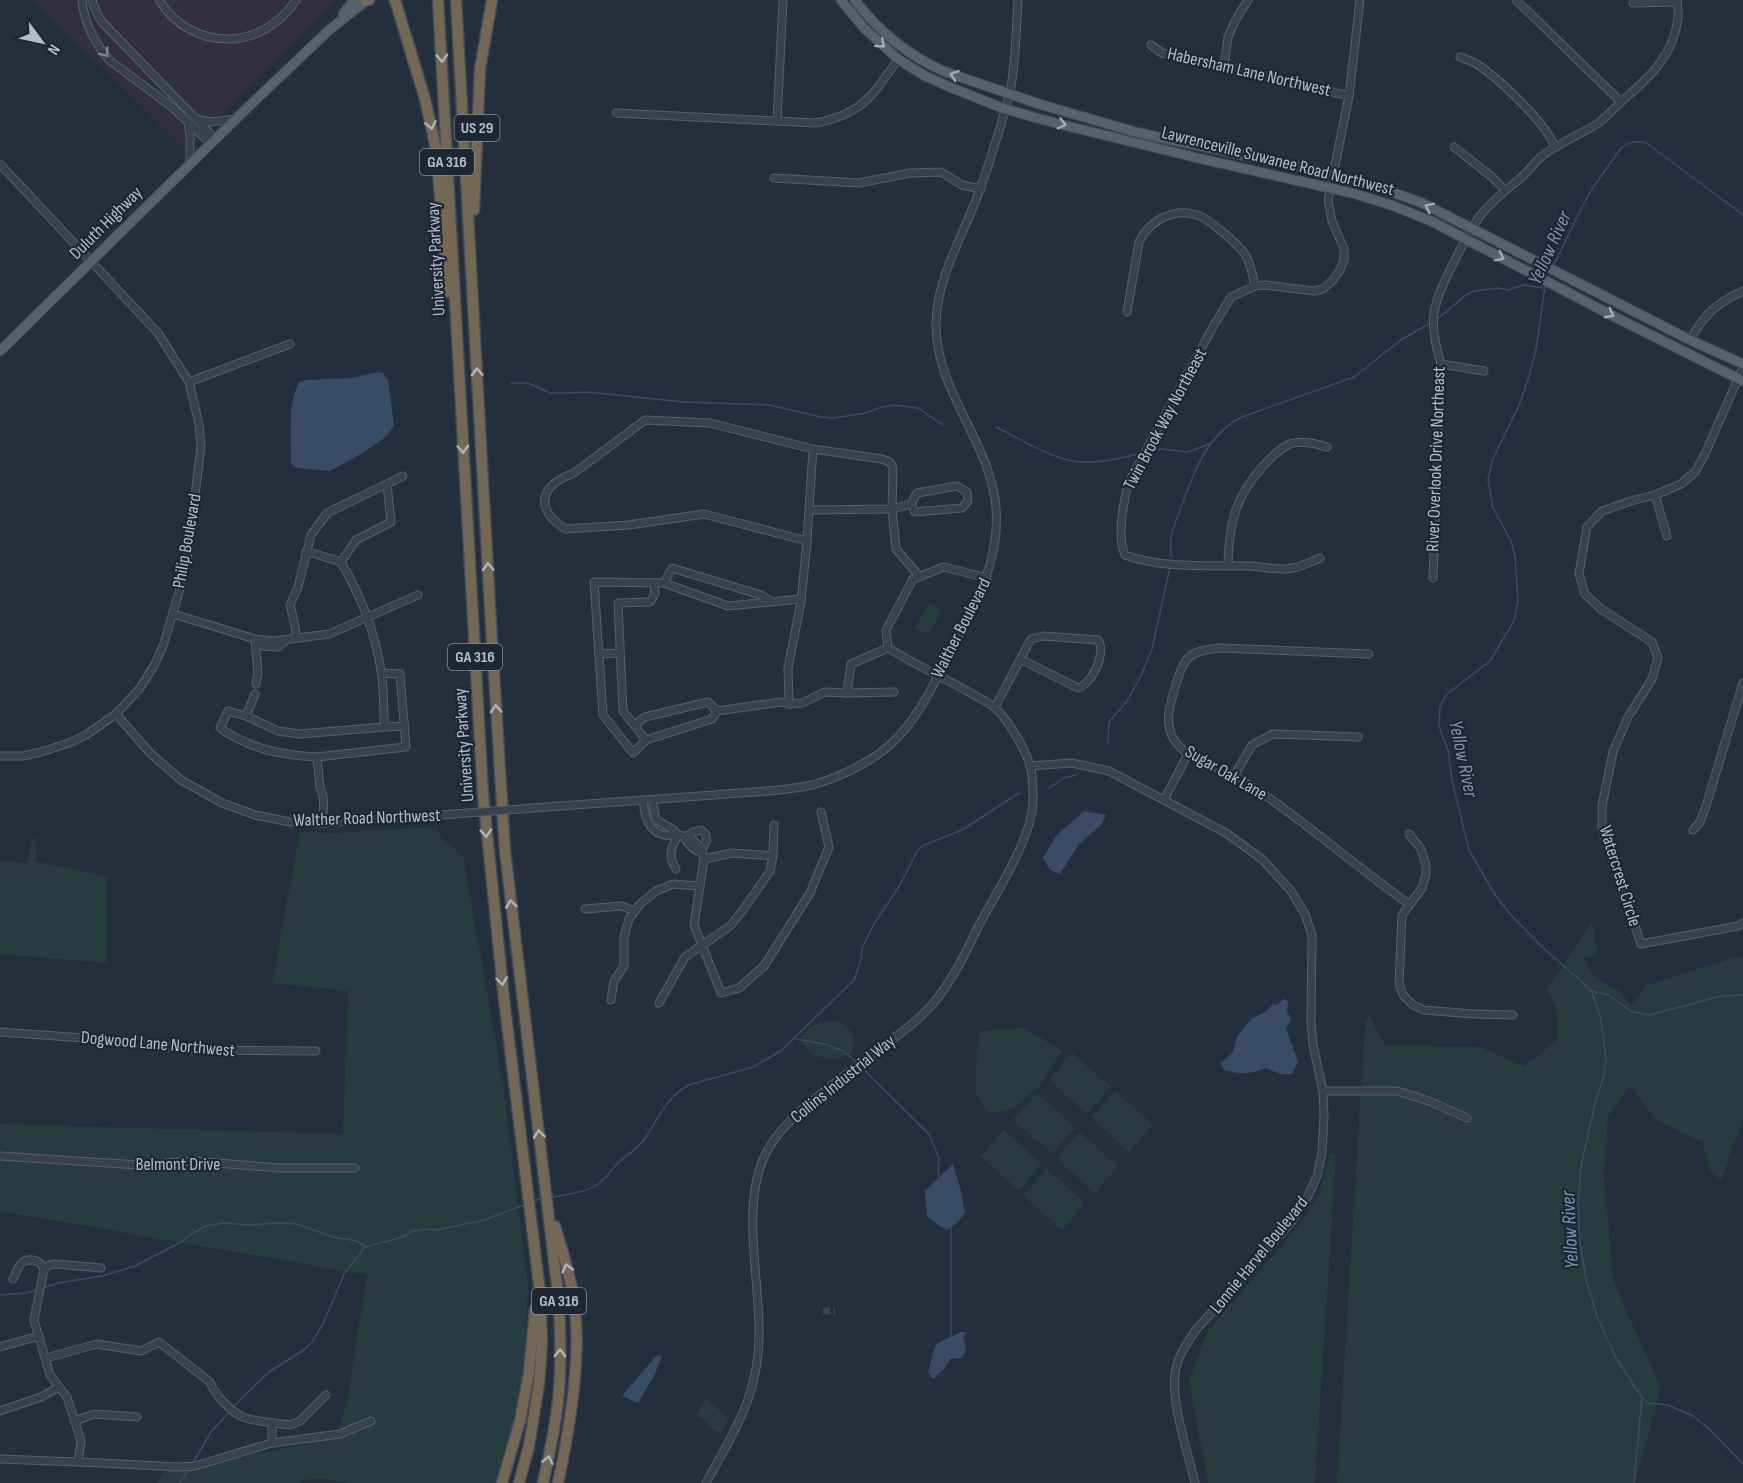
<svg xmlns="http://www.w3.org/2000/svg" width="1743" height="1483" font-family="'Sofia Sans Condensed',sans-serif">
  <rect width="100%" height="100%" fill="#242f3e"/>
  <path fill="#32303f" d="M33,0h304l-152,149z"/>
  <g fill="#263c3f">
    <path d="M929,603l11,6 1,3 -11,21 -2,1 -13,-6z"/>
    <path d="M436,827l5,11 22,18 39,221 26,208 -5,113 -25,85h-151c-15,-3 -35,-9 -47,0h-143l6,-11 174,-34 10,-37 20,-126 -367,-64v-87l343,10 5,-143 -76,-8 28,-151 35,1z"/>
    <path d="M32,839h5l-2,22 72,16v86l-107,-9v-93l27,2z"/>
    <path d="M1592,922l6,33 -14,3 10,19 27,15 10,13 16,-20 86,-27 10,-1v161l-22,63 -11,-10 -8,-29 -46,-22 -26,-34 -22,30 -4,63 10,104 47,105 -26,95h-298l28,-459 4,-9 16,30 96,2 43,20 34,-28 -2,-32 -9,-17z"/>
    <path d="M820,1022h21c13,12 19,17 8,33l-15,5 -21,-5 -13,-15 7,-10z"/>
    <path d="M1025,1028l37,23 -24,37 -24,19 -23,7 -15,-18v-32l4,-33z"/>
    <path d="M1072,1053l39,34 -24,27 -38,-34z"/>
    <path d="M1115,1091l38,34 -24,27 -38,-35z"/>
    <path d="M1037,1093l38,35 -23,26 -39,-34z"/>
    <path d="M1004,1130l38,34 -23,27 -39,-35z"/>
    <path d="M1080,1132l38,34 -23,27 -39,-34z"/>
    <path d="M1330,1153l6,2 -21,328h-107l-19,-102 18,-49 94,-109 19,-31z"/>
    <path d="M1047,1169l38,34 -23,27 -39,-35z"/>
    <path d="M706,1399l23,19 -8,15 -13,-7 1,-3 -13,-7z"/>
  </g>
  <g fill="#394c67">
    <path d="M379,372l4,1 5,7 6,45 -5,8 -6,6 -22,15 -31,17 -33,-3 -6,-5c1,-26 -4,-56 8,-81l9,-2 42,-2z"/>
    <path d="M1084,811l22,4 -4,9 -23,20 -19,30 -10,-4 -7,-12 13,-22z"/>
    <path d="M1284,999l4,2 -1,11 4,6 -5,11 12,33 -6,12h-12l-14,-6c-17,6 -24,7 -42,2l-3,-7 12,-11 5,-17 14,-17 13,-6 8,-8 4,1z"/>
    <path d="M953,1164l8,27 4,22 -8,10 -10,7 -9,-5 -11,-9 -2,-25z"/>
    <path d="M961,1332h5l-3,6 3,9 -1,7h-2v4l-13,1 -6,10 -11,10 -2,-2 -1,-3 -2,-2 7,-25 3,-4z"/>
    <path d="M657,1355l5,1 -7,18 -17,29 -16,-7z"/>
  </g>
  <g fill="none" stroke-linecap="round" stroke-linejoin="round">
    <g stroke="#394c67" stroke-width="1.5">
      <path d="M1554,265l25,-52 13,-24 29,-41c8,-6 14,-7 24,-6l98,73"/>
      <path d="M1545,286l-9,64 -7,26 -9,27 -28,58 -4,19 5,28 18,33 4,15 3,45 -4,20 -24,40 -44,34 -6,12 -1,19 9,24 4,30 17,70 25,43 15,20 32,33 50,44 10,30 5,37 -2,18 -9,28 -14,63 -3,40 2,37 6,37 11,36 19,42 26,40 7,5 19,2 25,11 15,12 35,36"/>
      <path d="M1436,320l30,-25 8,-4 24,-3 10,2 16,-5 19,3"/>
      <path d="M511,383h17l22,10h18l19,-1 97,10 85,3 52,12 13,1 32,-5 16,-6 12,-2 24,3 25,17"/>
      <path d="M996,427c20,10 55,31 77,34 19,4 50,-3 69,-8"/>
      <path d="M1150,451l11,-2 27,3 24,-9"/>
      <path d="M1171,556c0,-6 -1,-13 0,-19 2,-11 8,-24 12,-35 12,-33 25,-68 59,-85l112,-40 47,-37 31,-18"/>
      <path d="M1108,743l1,-21 18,-21 14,-25 11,-27 18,-82"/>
      <path d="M1049,788l15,-10 12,-3"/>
      <path d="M1592,991l16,4 24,17 18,3 71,-19 22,-1"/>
      <path d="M796,1039l28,5 20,7 13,12"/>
      <path d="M860,1066l69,68 10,24 -1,20"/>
      <path d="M553,1197c15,-3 32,-4 45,-13 9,-6 15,-17 23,-24 9,-7 18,-12 24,-22 14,-20 22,-42 44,-53l64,-18 28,-16 73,-71 7,-20 1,-12 12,-24 26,-39 17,-34 7,-6 38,-15 57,-37"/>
      <path d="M533,1201l7,-2"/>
      <path d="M43,1288l15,-5 44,-7 33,-10 48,-25 7,-6 16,-9 19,-3 23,2 31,-2 17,1 37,13 24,4 8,5"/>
      <path d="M0,1295l27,-2 11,-4"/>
      <path d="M951,1337v-110"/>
      <path d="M234,1406l35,-34 36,-23 7,-7 11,-18 21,-50 21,-27 38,-10 10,-6 12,-2 12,1 47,-10 42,-16"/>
      <path d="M192,1464l19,-32 18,-20"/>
      <path d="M180,1483l9,-15"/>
      <path d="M1634,1483l8,-85"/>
    </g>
    <path stroke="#3a4453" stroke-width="7" stroke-dasharray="7 3.5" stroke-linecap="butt" d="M823,1311h12"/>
    <defs>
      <g id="minor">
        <path d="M82,0c2,22 13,43 27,60l63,47 38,36"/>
        <path d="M92,0l6,16 5,7 112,116"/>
        <path d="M159,0c33,53 104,51 137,0"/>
        <path d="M1516,0l105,102"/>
        <path d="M1633,3l44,-1"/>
        <path d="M1151,45l11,8 62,13 125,30"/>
        <path d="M1460,57c4,2 9,3 13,5 23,13 72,60 82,85"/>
        <path d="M1224,66l4,-29 7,-16 13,-21"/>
        <path d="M616,113l200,10c47,-9 57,-28 82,-64"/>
        <path d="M197,119l13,3 25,-3"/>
        <path d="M777,121l6,-121"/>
        <path d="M188,122l2,15v27"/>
        <path d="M1454,147l38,30 13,13"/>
        <path d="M0,164l158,169 31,49 10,42 2,22 -13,107 -8,36 -17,57 -8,18 -15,24 -24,26 -30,21 -17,8 -28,9 -18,4h-23"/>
        <path d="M774,178l85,5 51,-10 31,-1 21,13 19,4"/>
        <path d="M1127,312l12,-70c12,-24 38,-36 63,-25 8,4 16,12 23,17 8,7 18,15 22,24 4,8 6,19 8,28"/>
        <path d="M1690,340c14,-25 26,-37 53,-49"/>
        <path d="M1441,364l43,7"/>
        <path d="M1743,367l-38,87 -10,18 -14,12 -26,11 -24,6 -29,10 -15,16 -8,47 6,20 16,15 51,33 6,16 -6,21 -24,38 -15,35 -11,54v23l39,115 97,-18 5,-3"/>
        <path d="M189,382l101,-38"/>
        <path d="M1655,495l12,41"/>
        <path d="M911,504l6,-11 40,-7 10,6 1,9 -6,7 -47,4 -4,-8 -19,5 4,40 24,28"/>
        <path d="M809,510l83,-1 1,-41 -3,-6 -8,-3 -69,-10 -103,-26 -65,-3 -71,53c-20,7 -40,22 -23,44 4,5 10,9 15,12l63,-4 75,-11 103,27 6,-92"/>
        <path d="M807,541l-6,61 -13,66 1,36 13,-1 23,-11 22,1"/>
        <path d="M306,551l35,11 15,-22 35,-18 -4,-38"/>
        <path d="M1320,558c-9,3 -18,9 -27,10 -13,3 -28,-1 -42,-2 -39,-1 -89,3 -126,-11 -8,-18 -2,-54 4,-73l85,-157 17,-28 24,-11 10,-1 48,6 10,-2 10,-9 7,-10 4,-10v-11l-12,-28 -4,-21 21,-104 11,-96"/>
        <path d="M1228,566c1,-43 7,-70 37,-102 7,-7 15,-16 25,-20 12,-4 26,0 37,3"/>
        <path d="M1433,578l8,-214c-14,-44 -8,-61 12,-100 8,-16 16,-33 27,-48 12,-16 28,-27 43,-40 7,-7 12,-14 19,-20 17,-13 37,-21 55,-32 9,-6 16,-15 24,-22 28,-25 52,-44 57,-84 1,-6 -1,-12 -1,-18"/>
        <path d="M664,583l8,-15 89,27 10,6"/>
        <path d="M173,614l82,25 19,2 55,-7 89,-39"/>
        <path d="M297,638l-3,-17 -4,-16 8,-18 13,-52 16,-22 76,-37"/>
        <path d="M255,639l3,34 -2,11"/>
        <path d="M258,640l5,6 15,1 8,-7"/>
        <path d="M888,648l-37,16 -4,29 47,-1"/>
        <path d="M599,654l21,-1"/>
        <path d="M1369,654l-150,-6c-27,3 -34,6 -42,33 -5,18 -14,39 -4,57 11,19 35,25 53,34 27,13 50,31 73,48 37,28 72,57 110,84"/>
        <path d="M255,694l-9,22 32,15 22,3 84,-7c0,-18 0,-38 -3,-56 -6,-39 -20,-75 -40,-109"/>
        <path d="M789,704l-8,-2 -64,9 -5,8 -66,21 -13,13 -30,-38 -9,-133 70,1 64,23 73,-7"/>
        <path d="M995,707l36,-68 12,-3 55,4c9,13 -6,44 -20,48l-58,-29"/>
        <path d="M116,714l34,39 31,27 41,23 33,12 35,7 32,1 119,-8"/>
        <path d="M246,716l-18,-5 -8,17c31,21 60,27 97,29"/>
        <path d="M634,725l11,-8 63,-15 9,9"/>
        <path d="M384,727l21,-1"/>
        <path d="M646,740l-23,-29 -5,-108 32,-1 5,-8 -1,-11"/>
        <path d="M1030,766l42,-3 37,8 117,62 36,26 29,32 14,23 7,21 -1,86 2,24 10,46 1,25 -2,37 -5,23 -10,22 -15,23 -97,110c-8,12 -16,24 -19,37 -7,31 12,84 19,115"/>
        <path d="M1234,776l18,-31 21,-11 85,3"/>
        <path d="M643,800c2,23 9,39 35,35"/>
        <path d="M652,800l4,20 18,10 4,5 13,3 9,9 4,12 -10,66 27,68 18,-5 25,-22 46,-73 19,-46 -8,-35"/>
        <path d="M1164,800l24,-46"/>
        <path d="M546,807c56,-4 112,-8 168,-12 32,-3 66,-3 98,-10 27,-7 66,-26 85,-47 25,-26 41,-62 57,-94 23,-43 46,-84 42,-136 -5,-66 -61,-117 -60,-185 1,-49 30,-91 45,-137 7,-18 12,-36 18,-55 4,-13 8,-26 11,-39 6,-30 6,-61 8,-92"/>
        <path d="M322,823c1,-11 4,-25 -2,-35l-3,-31 89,-10 -6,-73 -18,-1"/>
        <path d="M1693,830l7,-8 6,-16 37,-123"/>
        <path d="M1409,834l12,15 5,16v9l-4,14 -20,27 -3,69 4,11 10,10 11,5 49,4 40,1"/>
        <path d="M685,837l8,-5 8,-2 4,3 2,7 -6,12"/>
        <path d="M685,837c2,7 8,13 16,15"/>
        <path d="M704,859l28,-6 41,3"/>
        <path d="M676,869c-9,-13 -4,-22 2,-34"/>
        <path d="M585,909l36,-3 14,5"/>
        <path d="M611,1000l3,-19 10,-15v-29l5,-18 11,-15 16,-13 17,-7 27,2"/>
        <path d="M659,1003l26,-46 45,-31 13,-16 27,-39 3,-15 1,-31"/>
        <path d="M0,1032l98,7 101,11 117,1"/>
        <path d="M1323,1091h74l32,10 38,17"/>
        <path d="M0,1156l139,9 54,-4 86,7h76"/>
        <path d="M44,1269l-10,51 16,55 17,22 14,44 -3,21"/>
        <path d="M44,1269l5,-4 7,-1 45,4"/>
        <path d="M13,1279c2,-4 4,-10 7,-14 7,-9 21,-5 24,4"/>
        <path d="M0,1347l39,-11"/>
        <path d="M46,1358l51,-14 44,7 18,-9 51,40c5,13 20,29 33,35 9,4 20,4 29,6v20"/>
        <path d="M0,1411l41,-14 18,-10"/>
        <path d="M75,1421l19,-7 43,3"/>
        <path d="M272,1423l19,2 9,-4 26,-26"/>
        <path d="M0,1459l102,4 75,4 18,-1 77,-23 68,-9 31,-13"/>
        <path d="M706,1483c29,-53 54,-89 53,-153 0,-52 -16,-120 3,-168 12,-31 39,-52 64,-72 28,-23 58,-43 86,-66 13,-11 25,-23 34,-38 13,-18 22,-39 32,-59 18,-34 54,-88 55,-126 0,-11 0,-26 -3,-36 -6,-18 -21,-44 -35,-57 -7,-6 -18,-11 -26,-16 -27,-15 -55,-28 -81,-44l-2,-18 27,-51 31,-12 43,11"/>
      </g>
      <g id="major">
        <path d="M841,0l23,28 34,31 27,17 27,12 53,21 50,14 147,36 150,34 39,12 40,16 182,95 130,65"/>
        <path d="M855,0c23,31 53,55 88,71l96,33 100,29 193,41 51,15 39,14 268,137 53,24"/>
        <path d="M343,14l11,-14"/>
        <path d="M0,351l243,-239 85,-81 39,-31"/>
      </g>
      <g id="highway">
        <path d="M395,0l30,99 11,50 12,143"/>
        <path d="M438,0l45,794 21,205 36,293 2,50 -3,42 -10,62 -10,37"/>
        <path d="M456,0l35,625 14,226 53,443c2,26 3,52 2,79 -1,37 -9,74 -17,110"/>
        <path d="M365,1l4,-1"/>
        <path d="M474,210l6,-141 12,-69"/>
        <path d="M555,1226c6,21 13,42 17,63 12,58 -2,137 -14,194"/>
        <path d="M502,1483l18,-62 9,-48 6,-64"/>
      </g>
    </defs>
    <use href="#minor" stroke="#565f6c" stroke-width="9"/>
    <use href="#major" stroke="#414a57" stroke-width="11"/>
    <use href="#highway" stroke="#434c59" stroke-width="13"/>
    <use href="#minor" stroke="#38414e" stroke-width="7"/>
    <use href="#major" stroke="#56606e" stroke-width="9"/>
    <use href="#highway" stroke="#746855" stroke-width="10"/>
    <defs>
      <path id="minor-bridge" d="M441,815l105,-8"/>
    </defs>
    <use href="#minor-bridge" stroke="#565f6c" stroke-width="9" stroke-linecap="butt"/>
    <use href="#minor-bridge" stroke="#38414e" stroke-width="7"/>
  </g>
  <defs><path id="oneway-chevron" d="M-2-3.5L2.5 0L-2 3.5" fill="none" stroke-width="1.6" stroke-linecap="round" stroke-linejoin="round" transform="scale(1.5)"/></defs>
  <g stroke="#a1aab7">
    <use href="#oneway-chevron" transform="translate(881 44) rotate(41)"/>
    <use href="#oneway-chevron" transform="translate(954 75) rotate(-161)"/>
    <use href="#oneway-chevron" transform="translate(1062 124) rotate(15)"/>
    <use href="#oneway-chevron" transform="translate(1429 207) rotate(-154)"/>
    <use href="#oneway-chevron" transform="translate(1500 257) rotate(27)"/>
    <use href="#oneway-chevron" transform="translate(1610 314) rotate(28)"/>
  </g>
  <use stroke="#7c8592" href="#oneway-chevron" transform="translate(105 53) rotate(52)"/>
  <g stroke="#aeb4bd">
    <use href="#oneway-chevron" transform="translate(442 58) rotate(87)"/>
    <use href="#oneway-chevron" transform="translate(431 125) rotate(78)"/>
    <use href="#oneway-chevron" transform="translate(477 372) rotate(-93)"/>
    <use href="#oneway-chevron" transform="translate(463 449) rotate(87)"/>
    <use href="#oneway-chevron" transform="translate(488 567) rotate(-93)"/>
    <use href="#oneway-chevron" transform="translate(496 709) rotate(-93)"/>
    <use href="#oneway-chevron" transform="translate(486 833) rotate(85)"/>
    <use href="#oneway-chevron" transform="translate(511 904) rotate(-96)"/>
    <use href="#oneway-chevron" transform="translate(502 981) rotate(83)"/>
    <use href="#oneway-chevron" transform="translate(539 1134) rotate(-97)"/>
    <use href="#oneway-chevron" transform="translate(567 1268) rotate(-105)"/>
    <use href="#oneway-chevron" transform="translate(560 1353) rotate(-89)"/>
    <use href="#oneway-chevron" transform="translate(548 1460) rotate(-78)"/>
  </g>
  <g text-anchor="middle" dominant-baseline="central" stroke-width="4.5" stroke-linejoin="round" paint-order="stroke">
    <g fill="#1d2633" stroke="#878f9c" stroke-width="1.5">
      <rect x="454.5" y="115" width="45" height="26" rx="4.5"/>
      <rect x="420" y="149" width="54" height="26" rx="4.5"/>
      <rect x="448" y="644" width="54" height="26" rx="4.5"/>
      <rect x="532" y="1288" width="54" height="26" rx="4.5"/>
    </g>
    <g font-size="16" font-weight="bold" fill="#b4bcc9">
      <text x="477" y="128">US 29</text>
      <text x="447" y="162">GA 316</text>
      <text x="475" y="657">GA 316</text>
      <text x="559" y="1301">GA 316</text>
    </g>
    <g font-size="18" fill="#b4bcc9" stroke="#1d2633">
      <text transform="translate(1249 72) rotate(13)">Habersham Lane Northwest</text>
      <text transform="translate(1278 161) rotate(14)">Lawrenceville Suwanee Road Northwest</text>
      <text transform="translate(106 223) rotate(-45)">Duluth Highway</text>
      <text transform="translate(436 259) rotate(-93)">University Parkway</text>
      <text transform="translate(1165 419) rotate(-62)">Twin Brook Way Northeast</text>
      <text transform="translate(1436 459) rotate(-88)">River Overlook Drive Northeast</text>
      <text transform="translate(187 541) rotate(-80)">Philip Boulevard</text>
      <text transform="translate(961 628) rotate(-63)">Walther Boulevard</text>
      <text transform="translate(464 745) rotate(-94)">University Parkway</text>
      <text transform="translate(1226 773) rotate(30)">Sugar Oak Lane</text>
      <text transform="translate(367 818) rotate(-2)">Walther Road Northwest</text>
      <text transform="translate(1620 876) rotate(73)">Watercrest Circle</text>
      <text transform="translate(158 1044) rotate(5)">Dogwood Lane Northwest</text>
      <text transform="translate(843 1079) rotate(-39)">Collins Industrial Way</text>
      <text x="178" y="1164">Belmont Drive</text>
      <text transform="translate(1259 1255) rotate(-51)">Lonnie Harvel Boulevard</text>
    </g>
    <g font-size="20" font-style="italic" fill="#7c92b1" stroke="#1d2633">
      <text transform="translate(1550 248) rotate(-66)">Yellow River</text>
      <text transform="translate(1463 759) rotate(78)">Yellow River</text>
      <text transform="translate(1570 1230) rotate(-93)">Yellow River</text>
    </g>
  </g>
  <g transform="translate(42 42) rotate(123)" stroke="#1d2633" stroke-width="4.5" paint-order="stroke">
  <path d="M0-4.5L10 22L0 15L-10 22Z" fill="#b4bcc9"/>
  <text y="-9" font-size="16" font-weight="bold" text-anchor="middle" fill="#b4bcc9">N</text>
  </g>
</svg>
